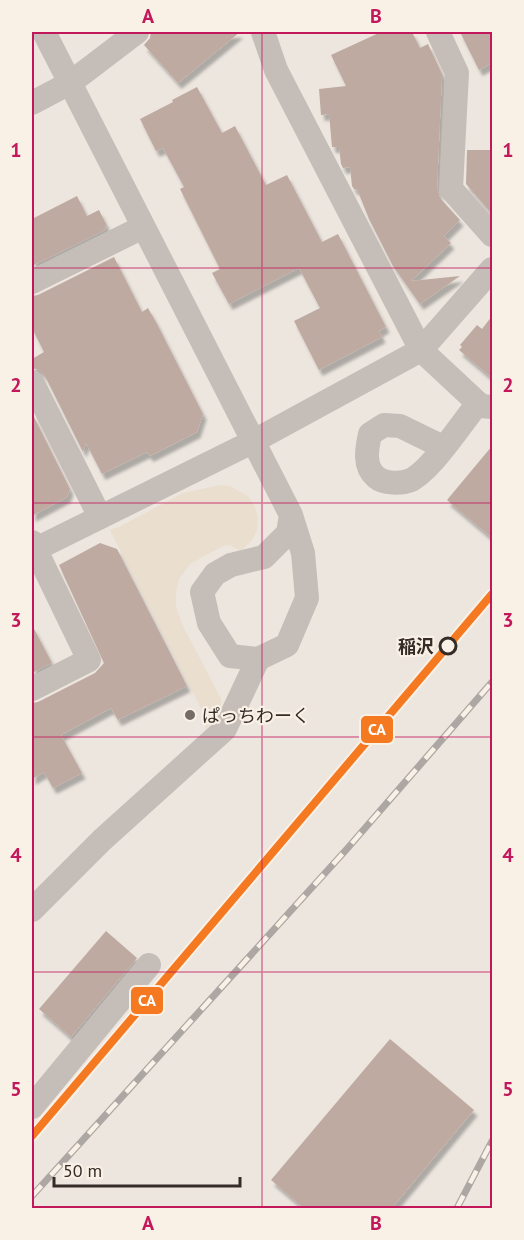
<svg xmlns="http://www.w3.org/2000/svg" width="524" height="1240" font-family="'PT Sans','Noto Sans JP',sans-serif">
  <defs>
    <filter id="shadow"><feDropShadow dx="3.5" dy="6" stdDeviation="1.5" flood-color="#0004"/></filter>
  </defs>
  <rect width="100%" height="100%" fill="#ece6df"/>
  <path fill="#eadece" d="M221,485l9,1 18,10 7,11 3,11 -1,12 -5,10 -11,11 -11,-6 -7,1 -33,18 -11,15 -3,13v14l6,18 39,75v11l-4,8 -12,12 2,-10 -97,-190 9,-3 64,-34z"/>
  <g fill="#bfaaa1" filter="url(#shadow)">
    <path d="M151,32h89l-62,51 -34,-38 6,-7z"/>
    <path d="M381,32h31l8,16 8,-4 14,30 -5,114 3,10 20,22 -16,16 7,7 -40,38 49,-5 -40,28 -27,-38 -24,-47 -12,-30h-3l-2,-3 -2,-19 -7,1 -2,-4 -2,-17h-7l-3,-33 -8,1 -2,-26 27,-3 -15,-31z"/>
    <path d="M460,32h32v31l-13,7z"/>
    <path d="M197,87l25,46 13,-7 31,59 21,-10 35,67 16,-8 48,93 -7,4 3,6 -63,33 -25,-49 26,-13 -21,-40 -70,36 -17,-31 8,-4 -40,-80 4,-2 -21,-39 -7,3 -16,-32 33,-17 -1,-2z"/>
    <path d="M467,150h25v64l-26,-30z"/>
    <path d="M77,196l10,20 12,-6 7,14 -1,6 -73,36v-47z"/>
    <path d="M114,257l28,55 6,-4 8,14 47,92 -6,18 -47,24 -3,-4 -45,22 -16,-31 -3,9 -38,-76 -6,-6 -7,-2v-9l12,-7 -12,-24v-32l6,-1z"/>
    <path d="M492,316v62l-33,-28 3,-3 -2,-2 17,-20 5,4z"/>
    <path d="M32,413l38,76 -3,8 -35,19z"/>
    <path d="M492,446v92l-45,-38z"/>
    <path d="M100,543l17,6 70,137 -69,34 -7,-12 -50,27 21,38 -29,15 -9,-16 -12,7v-76l6,-1 57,-29 9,-10 -45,-98z"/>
    <path d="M32,625l20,38 -20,10z"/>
    <path d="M106,931l31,27 -66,79 -32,-28z"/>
    <path d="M390,1039l84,71 -83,99h-86l-34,-29z"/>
  </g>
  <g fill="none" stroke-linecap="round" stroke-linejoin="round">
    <g stroke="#c5beb8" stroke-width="24">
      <path d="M44,32l247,483 12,38 4,45 -20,47 -29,14 -28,-3 -21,-33 -7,-31 13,-18 16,-9 33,-8 24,-24 3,-18"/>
      <path d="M263,32l13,38 145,280 60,56 11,1"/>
      <path d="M438,32l19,41 -6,116 41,46"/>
      <path d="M32,103l38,-20 67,-51"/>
      <path d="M32,282l111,-55"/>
      <path d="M32,382l68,135"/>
      <path d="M443,447l-43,-21 -16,-1 -14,9c-3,14 -7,32 6,43 8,7 25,7 35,3 21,-11 51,-57 67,-77"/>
      <path d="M32,542l57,118 -57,29"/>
      <path d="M32,551l220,-109 169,-92 71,-81"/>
      <path d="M32,910l70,-70 123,-111 33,-70"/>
      <path d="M32,1107l117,-142"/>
    </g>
    <defs>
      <g id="rail">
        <path d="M32,1196l314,-346 146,-168"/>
        <path d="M457,1208l35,-67"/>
      </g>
    </defs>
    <use href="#rail" stroke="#aca7a3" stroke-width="7"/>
    <use href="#rail" stroke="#f9f0e6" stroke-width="4.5" stroke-dasharray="14" stroke-linecap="butt"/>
    <defs>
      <path id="rail-1" d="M32,1136l460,-542"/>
    </defs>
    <use href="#rail-1" stroke="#f9f0e6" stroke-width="12"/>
    <use href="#rail-1" stroke="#f47921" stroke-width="8"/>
  </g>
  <path fill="none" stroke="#c2185b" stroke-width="1.5" stroke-opacity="0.55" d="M262,32v1176M32,268h460M32,503h460M32,737h460M32,972h460"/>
  <circle fill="#f9f0e6" stroke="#352b27" stroke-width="3" cx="448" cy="646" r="8"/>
  <circle fill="#756c67" stroke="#f9f0e6" stroke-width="2" cx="190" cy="715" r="6"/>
  <g text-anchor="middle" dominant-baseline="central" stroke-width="4.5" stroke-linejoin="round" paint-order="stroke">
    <g font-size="18" font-weight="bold" fill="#352b27" stroke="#f9f0e6" text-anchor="end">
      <text x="434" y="646">稲沢</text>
    </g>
    <g font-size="18" fill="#352b27" stroke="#f9f0e6" text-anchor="start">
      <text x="202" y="715">ぱっちわーく</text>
    </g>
  </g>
  <g stroke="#f9f0e6" stroke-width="2">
    <rect x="360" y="715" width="34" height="29" rx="6" fill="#f47921"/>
    <rect x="130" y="986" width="34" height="29" rx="6" fill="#f47921"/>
  </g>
  <g font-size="16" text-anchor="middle" font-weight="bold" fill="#fff">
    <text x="377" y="735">CA</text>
    <text x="147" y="1006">CA</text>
  </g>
  <rect width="524" height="1240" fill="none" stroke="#f9f0e6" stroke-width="66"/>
  <path d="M54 1177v9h186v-9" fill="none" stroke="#352b27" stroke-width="3"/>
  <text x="63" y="1177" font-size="18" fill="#352b27" stroke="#f9f0e6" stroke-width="4.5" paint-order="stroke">50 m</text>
  <rect x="33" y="33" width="458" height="1174" fill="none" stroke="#c2185b" stroke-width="2"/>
  <g font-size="20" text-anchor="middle" font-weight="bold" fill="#c2185b">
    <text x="148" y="23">A</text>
    <text x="376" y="23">B</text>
    <text x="16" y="157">1</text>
    <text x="508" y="157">1</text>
    <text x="16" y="392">2</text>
    <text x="508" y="392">2</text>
    <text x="16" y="627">3</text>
    <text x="508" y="627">3</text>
    <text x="16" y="862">4</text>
    <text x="508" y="862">4</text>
    <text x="16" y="1096">5</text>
    <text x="508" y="1096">5</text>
    <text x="148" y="1230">A</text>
    <text x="376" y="1230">B</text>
  </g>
</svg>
